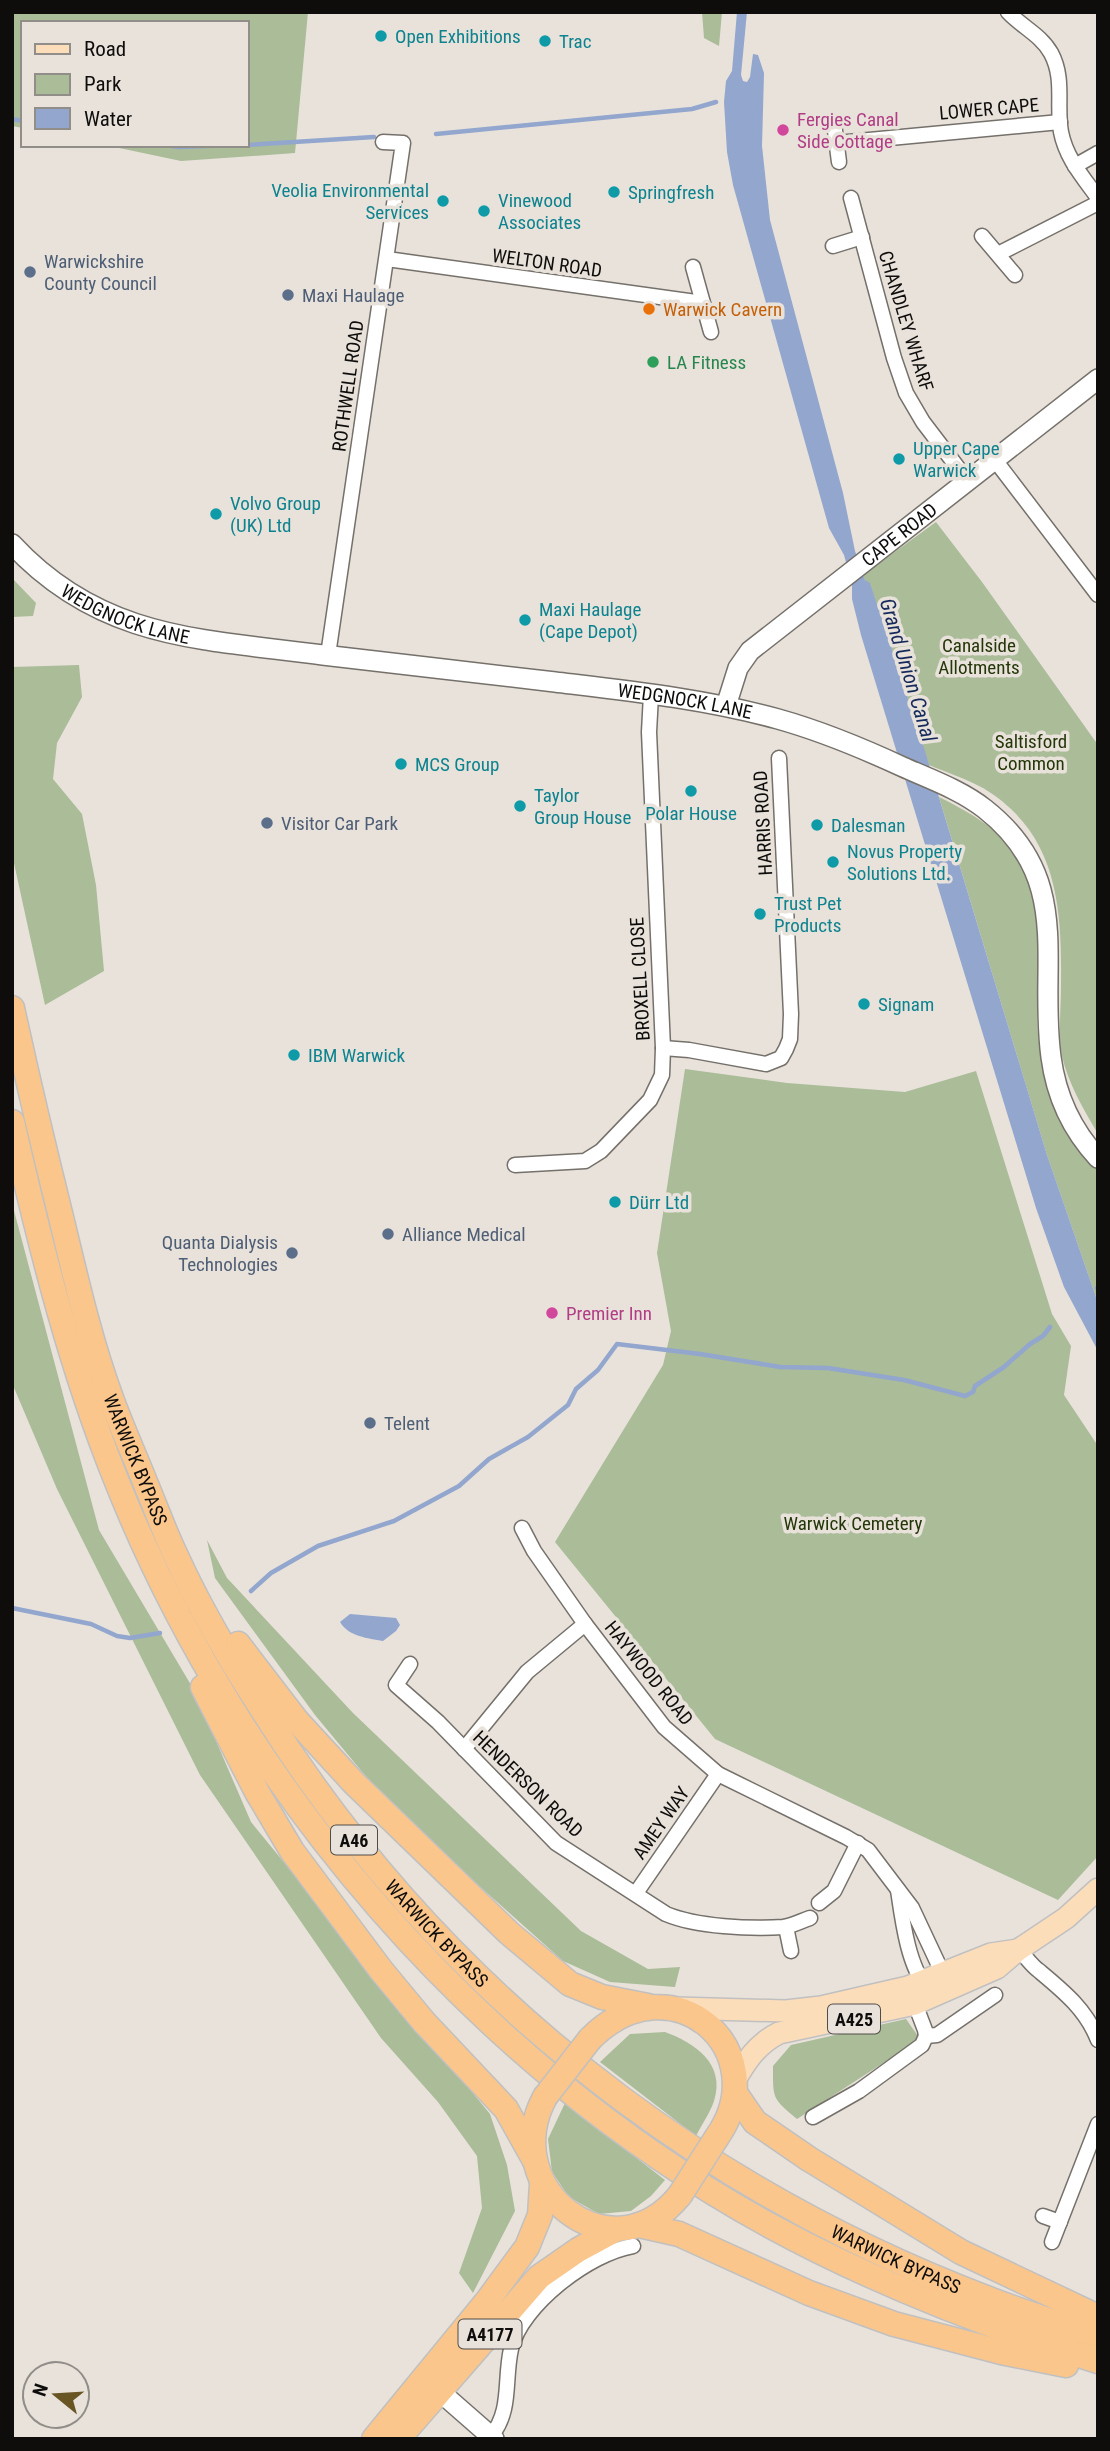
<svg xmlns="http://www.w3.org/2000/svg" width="1110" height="2451" font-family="'Roboto Condensed',sans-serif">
  <rect width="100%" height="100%" fill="#e8e2db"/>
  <g fill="#aabc98">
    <path d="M12,12h296l-13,141 -114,8 -76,-16h142v-122h-224v105l-11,-2z"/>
    <path d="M702,12h20l-3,34 -15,-8z"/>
    <path d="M936,522l46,60 116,163v389c-14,-24 -30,-51 -36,-78 -4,-23 -1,-46 -1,-70 1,-79 -3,-153 -78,-198 -17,-9 -37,-16 -54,-23l-59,-181 -5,-4 -2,-5z"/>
    <path d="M12,578l24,25 -3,13 -21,1z"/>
    <path d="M79,665l3,32 -25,46 -4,36 29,35 14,71 8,86 -59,34 -33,-151v-187z"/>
    <path d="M939,797c32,16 62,33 84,64 4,5 5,13 7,20 14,50 4,103 8,154 4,48 29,97 60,134v134l-51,-148z"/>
    <path d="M685,1069l102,14 118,9 71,-21 76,243 19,32 -7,49 34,51v410l-40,44 -343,-161 -160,-197 108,-177 8,-34 -14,-78z"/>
    <path d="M12,1203l87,327 95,160 57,132 239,292 17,51 8,46 -42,82 -14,-20 23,-65 -5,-52 -39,-54 -57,-64 -181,-263 -143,-286 -45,-106z"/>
    <path d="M207,1540l20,38 126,135 228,218 67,38 32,-2 -5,20 -65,-5 -47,-21 -170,-152 -78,-94 -100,-137z"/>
    <path d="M906,2019l14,20 -123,80c-25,-21 -24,-20 -24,-53l18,-21z"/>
    <path d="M665,2032c30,11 61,32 49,69 -4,12 -12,23 -18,35l-96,-74 30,-28z"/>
    <path d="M565,2103l100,77 -14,16 -20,15 -32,3 -30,-17 -17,-25 -4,-33z"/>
  </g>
  <g fill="#92a6ce">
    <path d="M737,12h10l-6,63 2,6 4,1 3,-5 3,-23 5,1 6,18 -2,73 8,74 73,273 12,58 10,29 5,3 55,168 122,404 51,148v48l-34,-64 -28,-79 -175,-573 -9,-36v-16l-8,-28 -15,-27 -96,-343 -6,-33 -3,-50 2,-21 6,-10z"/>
    <path d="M350,1614l46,4 4,7 -4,6 -13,10c-15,-3 -34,-4 -43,-19z"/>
  </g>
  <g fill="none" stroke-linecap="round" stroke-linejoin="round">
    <g stroke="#92a6ce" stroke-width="4.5">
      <path d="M12,119l11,2"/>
      <path d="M436,134l256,-25 24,-7"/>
      <path d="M167,145l11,2 55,-2"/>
      <path d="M247,145l127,-8"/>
      <path d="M1097,1288h1"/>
      <path d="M251,1591l20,-18 47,-27 76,-25 65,-35 30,-27 39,-22 40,-32 8,-16 22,-19 19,-26 83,10 80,13 48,1 76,12 61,16 8,-4 2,-6 29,-19 26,-23 13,-8 7,-9"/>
      <path d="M12,1608l79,16 26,12 13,2 30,-5"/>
    </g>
    <defs>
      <g id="street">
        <path d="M1008,12c14,15 33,23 43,41 14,26 5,52 10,79 5,26 22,45 37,66"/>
        <path d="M834,123l5,39"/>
        <path d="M837,143l223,-21"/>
        <path d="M1075,166l23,-13"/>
        <path d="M851,198l43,160 12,35 17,29 45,59"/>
        <path d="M982,236l33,39"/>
        <path d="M833,246l29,-9"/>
        <path d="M998,254l100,-51"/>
        <path d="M387,259l316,44"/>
        <path d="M693,267l18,65"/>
        <path d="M995,460l103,135"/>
        <path d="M328,655l75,-512 -20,-1"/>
        <path d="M663,1048l26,2 77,14 15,-6 5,-9 4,-10 1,-25 -12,-256"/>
        <path d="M515,1165l70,-4 16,-10 49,-51 12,-25 1,-27 -14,-316 2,-37"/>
        <path d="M522,1528l12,23 51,73 79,103 54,47 128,63 22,13 44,58 30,64 -3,10"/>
        <path d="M410,1664l-14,21 42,37 118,121 110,71c31,13 84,15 117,13 9,-1 18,-6 27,-9"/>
        <path d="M464,1749l63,-77 58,-48"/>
        <path d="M898,1890c4,27 10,77 29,97"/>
        <path d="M636,1893l82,-119"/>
        <path d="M819,1903l15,-12 24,-48"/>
        <path d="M786,1927l5,24"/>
        <path d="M1018,1950c8,6 12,14 20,20 24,20 48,39 60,70"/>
        <path d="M926,2036l11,-1 58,-40"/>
        <path d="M813,2117l46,-26 63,-46 4,-9 -1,-6 -13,-34"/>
        <path d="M1043,2216l17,6"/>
        <path d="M1052,2242l46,-118"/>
        <path d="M491,2436c21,-25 13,-56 20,-87 10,-44 79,-96 122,-103"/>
      </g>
      <g id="secondary">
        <path id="s1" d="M12,544c89,96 190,95 311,111 77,9 155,18 232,27 75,9 150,17 223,37 43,12 84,29 125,48 27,12 58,23 82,42 90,71 53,153 66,248 5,38 21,73 47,101"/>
        <path id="s2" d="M726,706l12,-38 12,-17 348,-272"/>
        <path d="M430,2383l64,56"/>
      </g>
      <g id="primary">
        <path d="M676,2008l110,3 35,-4 87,-20 83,-33 27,-4"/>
        <path d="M734,2082c12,-21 23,-38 45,-49l136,-29 82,-36 21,-18 48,-32 32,-29"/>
      </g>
      <g id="highway">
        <path id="s3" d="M12,1008c15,69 31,137 48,205 15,62 29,125 51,185 10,28 23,56 34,84 11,26 20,52 32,76 24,53 54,103 85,151 193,308 489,523 836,627"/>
        <path d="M12,1122c28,122 58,244 105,360 122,306 361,583 650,742 106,58 216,101 331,137"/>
        <path d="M238,1644l59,77 57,62 155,150 61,51 32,13 46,9"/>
        <path d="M203,1687l54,105 35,59 89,119 43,52 82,87 28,50"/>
        <path d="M590,2039c83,-83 187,13 127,98"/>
        <path d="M735,2093l20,29 54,37 152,93 137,65"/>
        <path d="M545,2097c-49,91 66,183 135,98"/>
        <path d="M639,2225l40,9 130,59 85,31 107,28 65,13"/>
        <path d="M374,2439l114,-139 39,-53 13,-32 2,-31"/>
        <path d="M398,2439l141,-162 39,-27 37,-20"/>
      </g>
    </defs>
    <use href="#street" stroke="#75706a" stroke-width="17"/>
    <use href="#secondary" stroke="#75706a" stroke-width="22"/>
    <use href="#primary" stroke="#c1c0c0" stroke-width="24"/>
    <use href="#highway" stroke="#c1c0c0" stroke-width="27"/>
    <use href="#street" stroke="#fff" stroke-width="14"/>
    <use href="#secondary" stroke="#fff" stroke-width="19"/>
    <use href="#primary" stroke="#fcddba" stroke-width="21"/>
    <use href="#highway" stroke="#fac68c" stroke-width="24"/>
    <defs>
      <g id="highway-bridge">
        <path d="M545,2097l45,-58"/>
        <path d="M680,2195l37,-58"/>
      </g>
    </defs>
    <use href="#highway-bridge" stroke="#c1c0c0" stroke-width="27" stroke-linecap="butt"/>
    <use href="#highway-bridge" stroke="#fac68c" stroke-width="24"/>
  </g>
  <g fill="#0f9aa8" stroke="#e8e2db" stroke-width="2.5">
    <circle cx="381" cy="36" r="7"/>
    <circle cx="545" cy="41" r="7"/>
    <circle cx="614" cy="192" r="7"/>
    <circle cx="443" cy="201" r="7"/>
    <circle cx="484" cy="211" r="7"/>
    <circle cx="899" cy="459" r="7"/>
    <circle cx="216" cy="514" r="7"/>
    <circle cx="525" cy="620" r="7"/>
    <circle cx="401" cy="764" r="7"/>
    <circle cx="691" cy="791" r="7"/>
    <circle cx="520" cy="806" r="7"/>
    <circle cx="817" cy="825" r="7"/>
    <circle cx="833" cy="862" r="7"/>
    <circle cx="760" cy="914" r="7"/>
    <circle cx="864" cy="1004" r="7"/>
    <circle cx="294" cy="1055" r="7"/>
    <circle cx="615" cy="1202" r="7"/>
  </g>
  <g fill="#d1479c" stroke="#e8e2db" stroke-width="2.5">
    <circle cx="783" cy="130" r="7"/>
    <circle cx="552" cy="1313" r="7"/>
  </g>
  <g fill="#5c6f8a" stroke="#e8e2db" stroke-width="2.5">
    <circle cx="30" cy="272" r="7"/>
    <circle cx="288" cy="295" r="7"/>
    <circle cx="267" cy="823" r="7"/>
    <circle cx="388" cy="1234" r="7"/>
    <circle cx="292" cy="1253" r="7"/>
    <circle cx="370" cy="1423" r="7"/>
  </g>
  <circle fill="#e8710a" stroke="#e8e2db" stroke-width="2.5" cx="649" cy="309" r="7"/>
  <circle fill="#2e9e5b" stroke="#e8e2db" stroke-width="2.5" cx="653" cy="362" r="7"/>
  <g text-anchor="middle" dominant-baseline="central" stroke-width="7" stroke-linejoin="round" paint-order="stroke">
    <g fill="#e8e2db" stroke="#504d49" stroke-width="2">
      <rect x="331" y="1825.5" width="46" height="29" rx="5"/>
      <rect x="828" y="2004.5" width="52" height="29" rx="5"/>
      <rect x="458.5" y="2319.5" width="63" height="29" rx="5"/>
    </g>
    <g font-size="18" font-weight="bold" fill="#0f0d0b">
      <text x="354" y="1840">A46</text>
      <text x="854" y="2019">A425</text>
      <text x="490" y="2334">A4177</text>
    </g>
    <g font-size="19" fill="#0d838f" stroke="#e8e2db" text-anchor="start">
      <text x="395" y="36">Open Exhibitions</text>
      <text x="559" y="41">Trac</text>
      <text x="429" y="190" text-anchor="end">Veolia Environmental<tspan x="429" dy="22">Services</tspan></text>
      <text x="628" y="192">Springfresh</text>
      <text x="498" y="200">Vinewood<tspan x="498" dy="22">Associates</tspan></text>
      <text x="913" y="448">Upper Cape<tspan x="913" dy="22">Warwick</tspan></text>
      <text x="230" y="503">Volvo Group<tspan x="230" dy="22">(UK) Ltd</tspan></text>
      <text x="539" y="609">Maxi Haulage<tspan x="539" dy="22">(Cape Depot)</tspan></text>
      <text x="415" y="764">MCS Group</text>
      <text x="534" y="795">Taylor<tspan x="534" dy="22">Group House</tspan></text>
      <text x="691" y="813" text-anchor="middle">Polar House</text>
      <text x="831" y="825">Dalesman</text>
      <text x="847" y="851">Novus Property<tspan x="847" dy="22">Solutions Ltd.</tspan></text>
      <text x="774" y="903">Trust Pet<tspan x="774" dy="22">Products</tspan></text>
      <text x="878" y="1004">Signam</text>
      <text x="308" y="1055">IBM Warwick</text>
      <text x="629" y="1202">Dürr Ltd</text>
    </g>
    <g font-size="19" fill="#0f0d0b" stroke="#e8e2db">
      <text transform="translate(989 109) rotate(-5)">LOWER CAPE</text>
      <text transform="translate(547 263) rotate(8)">WELTON ROAD</text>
      <text transform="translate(906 321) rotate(73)">CHANDLEY WHARF</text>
      <text transform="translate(348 386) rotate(-82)">ROTHWELL ROAD</text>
      <text stroke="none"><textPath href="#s2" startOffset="250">CAPE ROAD</textPath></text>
      <text stroke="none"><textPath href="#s1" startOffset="136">WEDGNOCK LANE</textPath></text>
      <text stroke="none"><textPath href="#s1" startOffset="704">WEDGNOCK LANE</textPath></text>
      <text transform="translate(763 823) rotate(-93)">HARRIS ROAD</text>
      <text transform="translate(640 979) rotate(-93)">BROXELL CLOSE</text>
      <text stroke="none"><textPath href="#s3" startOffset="469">WARWICK BYPASS</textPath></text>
      <text transform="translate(649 1673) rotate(51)">HAYWOOD ROAD</text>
      <text transform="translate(528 1784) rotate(44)">HENDERSON ROAD</text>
      <text transform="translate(661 1823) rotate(-55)">AMEY WAY</text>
      <text stroke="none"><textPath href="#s3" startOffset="1034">WARWICK BYPASS</textPath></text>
      <text stroke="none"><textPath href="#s3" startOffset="1601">WARWICK BYPASS</textPath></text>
    </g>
    <g font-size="19" fill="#b23c85" stroke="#e8e2db" text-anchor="start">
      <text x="797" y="119">Fergies Canal<tspan x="797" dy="22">Side Cottage</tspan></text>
      <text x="566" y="1313">Premier Inn</text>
    </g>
    <g font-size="19" fill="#4e5e75" stroke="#e8e2db" text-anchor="start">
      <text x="44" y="261">Warwickshire<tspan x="44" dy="22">County Council</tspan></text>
      <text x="302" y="295">Maxi Haulage</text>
      <text x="281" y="823">Visitor Car Park</text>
      <text x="402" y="1234">Alliance Medical</text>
      <text x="278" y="1242" text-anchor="end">Quanta Dialysis<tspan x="278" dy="22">Technologies</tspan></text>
      <text x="384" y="1423">Telent</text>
    </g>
    <g font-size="19" fill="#c56008" stroke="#e8e2db" text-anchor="start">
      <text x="663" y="309">Warwick Cavern</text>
    </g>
    <g font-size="19" fill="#27864d" stroke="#e8e2db" text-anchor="start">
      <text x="667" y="362">LA Fitness</text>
    </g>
    <g font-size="19" fill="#243708" stroke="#e8e2db">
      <text x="979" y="645">Canalside<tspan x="979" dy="22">Allotments</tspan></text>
      <text x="1031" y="741">Saltisford<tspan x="1031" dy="22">Common</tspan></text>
      <text x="853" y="1523">Warwick Cemetery</text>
    </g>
    <g font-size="21" font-style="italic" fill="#152a5b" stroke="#e8e2db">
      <text transform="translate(908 670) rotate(73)">Grand Union Canal</text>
    </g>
  </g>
  <rect width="1110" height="2451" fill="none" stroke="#0f0d0b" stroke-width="28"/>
  <rect x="21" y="21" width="228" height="126" fill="#e8e2db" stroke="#918d88" stroke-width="2"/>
  <rect x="35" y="44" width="35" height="10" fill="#fcddba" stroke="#918d88" stroke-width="2"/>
  <text x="84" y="56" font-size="21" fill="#0f0d0b">Road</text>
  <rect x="35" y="74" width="35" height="21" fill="#aabc98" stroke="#918d88" stroke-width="2"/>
  <text x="84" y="91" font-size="21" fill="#0f0d0b">Park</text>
  <rect x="35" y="108" width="35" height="21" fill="#92a6ce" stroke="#918d88" stroke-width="2"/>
  <text x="84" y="126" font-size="21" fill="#0f0d0b">Water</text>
  <g transform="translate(56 2395) rotate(288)"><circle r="33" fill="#e8e2db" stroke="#918d88" stroke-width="2"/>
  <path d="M0-5L12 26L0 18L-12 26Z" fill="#685523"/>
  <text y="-10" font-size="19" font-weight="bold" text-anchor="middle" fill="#0f0d0b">N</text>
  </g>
</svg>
